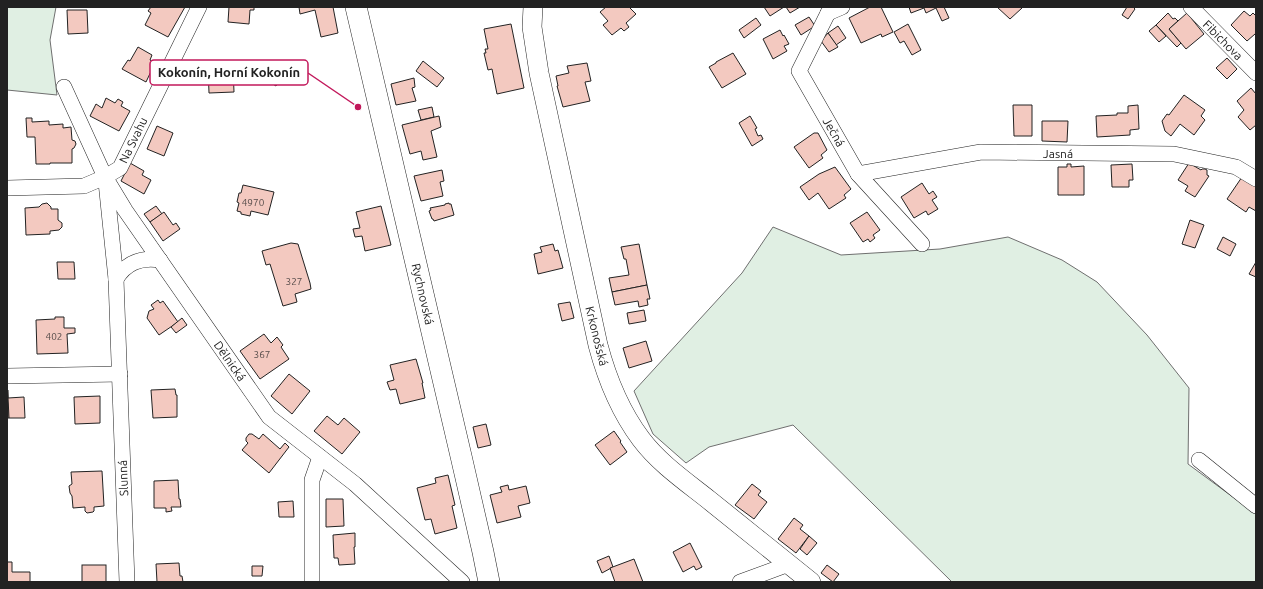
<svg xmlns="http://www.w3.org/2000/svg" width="1263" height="589" font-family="Ubuntu,sans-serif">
  <rect width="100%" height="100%" fill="#fff"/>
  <g fill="#e0efe3" stroke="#6f6f6f">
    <path d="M7,7h49l-6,33 7,55 -50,-5z"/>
    <path d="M773,227l68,28 99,-6 68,-12 54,23 35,22 50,53 42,53 -1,76 68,50v68h-304l-159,-157 -84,22 -23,16 -33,-29 -19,-43 108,-118z"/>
  </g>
  <g fill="#f3c9c0" stroke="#222">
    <path d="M151,7h34l-17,30 -23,-12 6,-12 -3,-2z"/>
    <path d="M229,7h25v3h-4l-1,14 -21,-2z"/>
    <path d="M299,7h34l5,26 -17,4 -6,-27 -15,4z"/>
    <path d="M606,7h23l7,7 -10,9 3,4 -5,4 -3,-3 -9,7 -9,-10 5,-4 -8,-9z"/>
    <path d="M764,7h20l-14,9z"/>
    <path d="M786,7h14l-10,6z"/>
    <path d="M870,7h11l12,25 -11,5 -1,-3 -20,9 -12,-25z"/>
    <path d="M909,7h35l5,11 -7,3 -6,-13 -10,5 -2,-5 -13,5z"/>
    <path d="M997,7h24l1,1 -12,11z"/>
    <path d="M1127,7h6l2,2 -7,10 -6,-4z"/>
    <path d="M67,10h20l1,23 -20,1z"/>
    <path d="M1244,11l6,5 3,-3 3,3v19l-1,-1 -8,7 -16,-16z"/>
    <path d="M1168,13l5,6 2,-1 3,3 -9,8 12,14 -4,4 -21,-22z"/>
    <path d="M1187,13l17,21 -18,15 -17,-20z"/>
    <path d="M809,17l6,9 -14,9 -6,-10z"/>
    <path d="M756,18l5,7 -17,13 -5,-8z"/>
    <path d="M511,24l13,64 -27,6 -5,-25 -4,1 -4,-17h2l-1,-4h3l-4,-20z"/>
    <path d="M908,24l13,26 -9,5 -8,-14 -4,2 -6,-11z"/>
    <path d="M1156,25l10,11 -7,6 -10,-11z"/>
    <path d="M838,26l8,12 -10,7 -8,-12z"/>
    <path d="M780,30l3,6 1,-1 5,9 -5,2 3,5 -14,8 -10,-20z"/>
    <path d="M828,33l10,14 -9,5 -8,-11z"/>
    <path d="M138,47l14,8 -2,5 5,3 -9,19 -24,-13 6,-9 2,1z"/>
    <path d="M733,53l13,21 -24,14 -13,-21 7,-4v-1z"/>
    <path d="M1227,58l10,11 -10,10 -11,-11z"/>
    <path d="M423,61l21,17 -7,9 -21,-16z"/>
    <path d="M587,63l4,18 -6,1 5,19 -27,6 -6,-21h1l-2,-10 13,-3 -2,-7z"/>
    <path d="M208,67h25l1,25 -25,1z"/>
    <path d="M270,73l10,7 -4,6 -11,-7z"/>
    <path d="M414,78l1,9 -3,1 4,13 -20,4 -5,-21z"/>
    <path d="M1251,88l5,6v31l-6,5 -12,-13 6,-7 -7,-9z"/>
    <path d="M1184,95l21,15 -4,6 4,4 -11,15 -14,-11 -9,12 -6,-5 -3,-10 5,-7 2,1z"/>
    <path d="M106,98l9,5 3,-4 5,3 -2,4 9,5 -11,20 -29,-15 6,-12 6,4z"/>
    <path d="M1013,105h19v31h-18z"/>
    <path d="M1138,105l1,24 -9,1v5l-33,2 -1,-21 21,-1v-2h11v-7z"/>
    <path d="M432,107l2,10 -13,3 -3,-10z"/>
    <path d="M439,116l2,11 -10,4 6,26 -14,3 -2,-9 -11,3 -8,-29z"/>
    <path d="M750,116l7,12 -2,1 3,7 3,-1 2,4 -11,7 -13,-23z"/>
    <path d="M26,118h6v4l17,-1v4l14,-1v4l8,-1 1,13 3,1 1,3 -2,4 -2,1v14h-22v1h-14l-1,-27h-8z"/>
    <path d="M1042,121h26l-1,21 -25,-1z"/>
    <path d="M157,126l16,7 -9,23 -17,-7z"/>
    <path d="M814,133h4l9,17 -6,5 2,3 -14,10 -15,-21z"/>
    <path d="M130,163l14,8 -2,4 9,5 -7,14 -23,-13z"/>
    <path d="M1189,163l12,7 1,-1h3l2,1v5l2,1 -14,21 -10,-6 3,-5 -10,-6z"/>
    <path d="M1067,164h4v3l13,-1v29h-26v-28h9z"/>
    <path d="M1132,164l1,16h-4v7h-17l-1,-22z"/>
    <path d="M835,167l16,22 -7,6 2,3 -17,11 -11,-16 -9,7 -9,-13 19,-13z"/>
    <path d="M442,170l2,11 -4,1 3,14 -22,5 -7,-25z"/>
    <path d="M1242,177l14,9v25l-7,-4 -3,5 -19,-13z"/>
    <path d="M922,183l7,11 4,-3 4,6 -5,3 6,9 -10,6 -2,-4 -12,7 -13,-21z"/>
    <path d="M243,185l31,7 -6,23 -17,-4 -1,5 -9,-2v-2l-4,-1 2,-8 -2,-1 2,-9h2z"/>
    <path d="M47,203l4,4v2h7v11l4,3v4l-3,3 -9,1v3l-24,1 -1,-27 14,-1 3,-3z"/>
    <path d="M449,203v1h2l3,11 -20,6 -1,-2h-1l-3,-8 2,-1 -1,-2 15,-3v-1z"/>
    <path d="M156,206l6,8 -12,8 -6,-8z"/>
    <path d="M381,206l10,39 -26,6 -3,-15 -7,1 -2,-8 7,-1 -4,-16z"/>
    <path d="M164,212l9,13 3,-2 4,6 -17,12 -13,-19z"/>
    <path d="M867,212l13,18 -7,5 2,3 -5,4 -2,-3 -5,3 -13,-19z"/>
    <path d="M1190,220l14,5 -9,23 -13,-4z"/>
    <path d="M1223,237l13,7 -6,12 -13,-7z"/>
    <path d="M291,243l7,1 12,39 1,6 -16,5 2,8 -14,4 -13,-42 -4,1 -4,-14z"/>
    <path d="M553,244l2,7 3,-1 5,18 -25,6 -4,-20 8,-2 -2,-5z"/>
    <path d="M639,244l8,41 -35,7 -3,-14 20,-3 -3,-16h-2l-3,-12z"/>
    <path d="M57,262h17l1,17h-17z"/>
    <path d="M1256,262v15l-7,-3z"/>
    <path d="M647,285l3,14h-3l1,6 -9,2 -1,-6 -23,4 -3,-13z"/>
    <path d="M158,300l2,3 3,-2 15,21 -19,13 -12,-17 2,-7 5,-2 -3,-4z"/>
    <path d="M570,302l4,16 -12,3 -4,-17z"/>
    <path d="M644,310l2,11 -17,3 -2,-11z"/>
    <path d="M55,317h9v11h11v5l-8,1 1,19 -31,1 -1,-34 19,-1z"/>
    <path d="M182,318l5,7 -11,8 -5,-6z"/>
    <path d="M264,334l7,9 6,-6 6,8 -2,2 8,12 -29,20 -20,-28z"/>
    <path d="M646,341l6,20 -23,7 -6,-20z"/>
    <path d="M416,359l7,24h-1l3,15 -25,6 -4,-15 -6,1 -3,-8 7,-2 -4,-15z"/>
    <path d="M289,374l21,17 -18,23 -21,-18z"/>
    <path d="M175,389l1,6h1v22l-24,1 -2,-28z"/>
    <path d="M7,390h1l1,28h-2z"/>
    <path d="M100,396v27l-25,1 -1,-27z"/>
    <path d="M24,397l1,21h-16l-1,-20z"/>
    <path d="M327,416l11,9 6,-7 16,14 -18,22 -28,-23z"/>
    <path d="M486,424l5,21 -13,3 -5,-21z"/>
    <path d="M614,431l7,10 -1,1 7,10 -17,13 -15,-20z"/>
    <path d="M249,434h3l7,5 4,-5 17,15 5,-6 4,4 -20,26 -27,-23 6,-7 -2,-2v-3z"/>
    <path d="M102,471l2,35 -10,1v4l-1,1 -6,1 -2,-2v-4l-12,1 -1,-12 -2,-3 -1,-7 3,-2 -1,-12z"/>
    <path d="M448,475l7,30 -3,1 5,22 -22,6 -4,-15 -6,1 -8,-32 19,-5 -1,-5z"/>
    <path d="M178,480l1,19h1l1,8h-10l1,4 -6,1v-4h-12v-27z"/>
    <path d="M752,484l9,7 -3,4 9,7 -13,17 -19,-14z"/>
    <path d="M508,485l1,5 17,-4 4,17 -12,3 3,11 -24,6 -7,-28 12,-3 -2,-5z"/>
    <path d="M326,499h17l1,27 -18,1z"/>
    <path d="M293,501l1,16h-15l-1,-15z"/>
    <path d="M794,518l9,7 -3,4 9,7 -13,17 -18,-14z"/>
    <path d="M355,533v14h-1l1,17 -16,1 -1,-7h-4l-1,-23z"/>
    <path d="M809,536l8,7 -10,12 -7,-6z"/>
    <path d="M690,543l12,24 -6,3 -2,-4 -11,6 -10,-20z"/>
    <path d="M609,556l4,11 -11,6 -5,-12z"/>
    <path d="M634,559l9,23h-28l-5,-14z"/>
    <path d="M7,562h5v10h18v10h-23z"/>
    <path d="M179,563l1,13h2l1,6h-26l-1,-18z"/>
    <rect x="82" y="565" width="24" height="17"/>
    <path d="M827,565l12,9 -6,8 -12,-9z"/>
    <path d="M252,566h11l-1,10h-10z"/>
  </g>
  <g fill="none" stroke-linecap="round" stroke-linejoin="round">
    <defs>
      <g id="minor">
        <path d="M1191,7l65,66"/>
        <path d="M828,13l-29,58 59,103 64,70"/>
        <path d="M828,13l14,-6"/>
        <path d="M64,87l41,90 20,33 144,207 86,67 107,98"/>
        <path d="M858,174l123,-22 193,2 62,13 20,12"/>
        <path d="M106,182l10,97 11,303"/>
        <path d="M7,188l77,-2 21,-9 15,-9 79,-161"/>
        <path d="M116,279c10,-16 24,-22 44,-19"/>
        <path d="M7,376l113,-2"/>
        <path d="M1199,460l57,46"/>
        <path d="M312,582v-102l8,-23"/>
        <path d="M740,582l49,-18"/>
      </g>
      <path id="tertiary" d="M533,7l-1,20 7,46 59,272c9,34 22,66 43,94 18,24 44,42 68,61 34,27 68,55 102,82"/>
      <path id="secondary" d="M356,7l105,449 22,96 6,30"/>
    </defs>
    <use href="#minor" stroke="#222" stroke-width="16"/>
    <use href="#tertiary" stroke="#222" stroke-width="20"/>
    <use href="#secondary" stroke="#222" stroke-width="22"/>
    <use href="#minor" stroke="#fff" stroke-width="15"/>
    <use href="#tertiary" stroke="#fff" stroke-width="19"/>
    <use href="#secondary" stroke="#fff" stroke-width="21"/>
  </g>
  <g text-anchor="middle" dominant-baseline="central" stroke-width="3" stroke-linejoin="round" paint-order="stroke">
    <g font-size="10" fill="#564c4a">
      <text x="253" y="202">4970</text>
      <text x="294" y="281">327</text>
      <text x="54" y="336">402</text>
      <text x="262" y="354">367</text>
    </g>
    <g font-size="12" fill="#222" stroke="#fff">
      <text transform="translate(1223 40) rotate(45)">Fibichova</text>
      <text transform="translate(834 132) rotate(60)">Ječná</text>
      <text transform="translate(133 140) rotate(-64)">Na Svahu</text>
      <text x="1058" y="153">Jasná</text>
      <text transform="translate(423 294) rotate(77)">Rychnovská</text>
      <text transform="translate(597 336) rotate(76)">Krkonošská</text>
      <text transform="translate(230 361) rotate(55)">Dělnická</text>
      <text transform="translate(123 478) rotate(-92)">Slunná</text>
    </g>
  </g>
  <path fill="none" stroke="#c2185b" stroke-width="1.5" d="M358 107L308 73"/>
  <circle fill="#c2185b" stroke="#fff" stroke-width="1.5" cx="358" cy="107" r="4"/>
  <rect fill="#fff" stroke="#c2185b" stroke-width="1.5" x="150" y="60" width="158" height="25" rx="4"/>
  <g font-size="13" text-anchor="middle" font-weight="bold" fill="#222">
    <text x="229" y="77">Kokonín, Horní Kokonín</text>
  </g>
  <rect width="1263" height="589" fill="none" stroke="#222222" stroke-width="16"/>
</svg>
